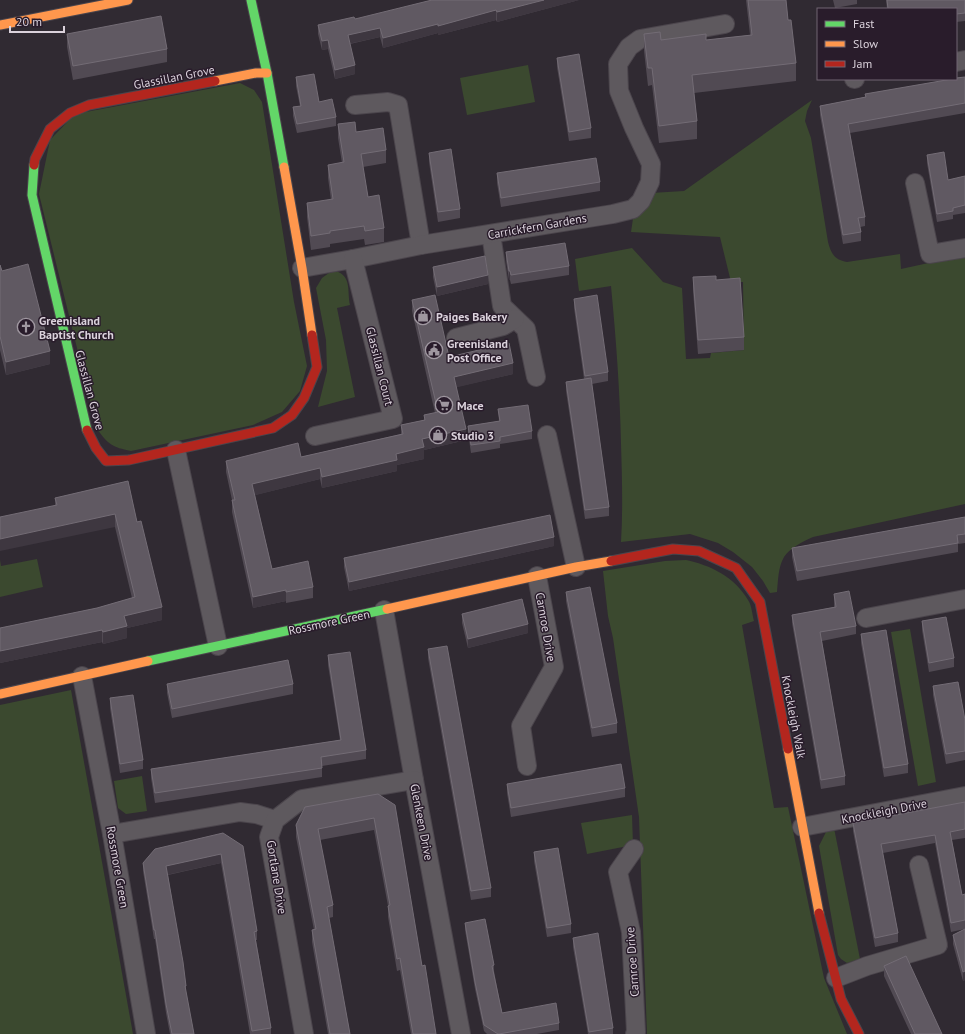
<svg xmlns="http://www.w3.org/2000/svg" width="965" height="1034" font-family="'PT Sans',sans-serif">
  <rect width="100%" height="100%" fill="#302a32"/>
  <g fill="#3b492f">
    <path d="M528,65l7,37 -68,13 -7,-37z"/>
    <path d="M240,83l14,7 8,12 32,200 13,64 -7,25 -18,21 -29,13 -122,26c-19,-4 -22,-6 -34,-22l-58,-235 11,-54 25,-26z"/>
    <path d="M812,100l-5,11 -2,10 6,17 17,104c3,12 7,18 19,20l53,-8 1,15 64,-14v249l-152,33c-10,4 -24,12 -29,20 -6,10 -6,25 -7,35l-7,1 -7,-12 -11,-14 -19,-15 -15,-9 -28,-9 -69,8c2,-33 1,-65 0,-98 -1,-53 -5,-105 -10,-158l-32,5 -4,-32 57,-11 31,34 19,6 4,71 24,-1 1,-5 33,-3 -1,-68h-12l-11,-45 -89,-5 3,-20 17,-19 33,-2z"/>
    <path d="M336,271c16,6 11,19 14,34l-13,3 18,89 -37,10 9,-36 -1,-31 -10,-52 6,-10 7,-5z"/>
    <path d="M37,559l6,28 -43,10v-37l1,6z"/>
    <path d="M686,560c24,5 49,17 62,40 4,6 4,14 6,21l-12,4 32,183 14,-1 36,171 23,56h-200l-8,-217 -26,-179 -5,-22 -5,-45 62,-10z"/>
    <path d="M910,629l26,153 -18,4 -27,-154z"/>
    <path d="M71,690l62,344h-133v-329z"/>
    <path d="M142,776l5,35 -21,3 -8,-6 -4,-27z"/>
    <path d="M632,815l1,30 -46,9 -6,-31z"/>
    <path d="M834,828l26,131 -13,4 -6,-4 -3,-4 -19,-109 7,-14z"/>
  </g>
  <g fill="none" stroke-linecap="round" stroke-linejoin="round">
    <defs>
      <g id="street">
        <path d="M956,62l9,-2"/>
        <path d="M854,79h1"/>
        <path d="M355,105l33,-3 10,3 23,140"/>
        <path d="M915,183l15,71 35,-6"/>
        <path d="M491,234l11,72 24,23 10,48"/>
        <path d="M302,268l51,-9 68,-14 192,-31 20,-5 8,-8 9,-19 1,-18 -17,-36 -15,-37 -1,-27 11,-17 11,-8 85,-15"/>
        <path d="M456,338l47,-12 12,-7"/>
        <path d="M547,435l29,132"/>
        <path d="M315,436l78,-17 -40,-160"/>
        <path d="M176,450l42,196"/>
        <path d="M384,610l30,170 47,254"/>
        <path d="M866,618l99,-19"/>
        <path d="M82,676l30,158 34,200"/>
        <path d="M527,766l-6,-40 33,-59 -17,-91"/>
        <path d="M802,827l163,-31"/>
        <path d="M112,834l128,-22 16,2 19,6"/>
        <path d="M634,849l-16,23 13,60 5,100 -1,2"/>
        <path d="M836,978l31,-12 71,-21 -19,-80"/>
        <path d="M304,1034l-35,-197 6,-17 27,-21 112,-19"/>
      </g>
      <g id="fast">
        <path d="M251,0l16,73 17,94"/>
        <path d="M34,165l-2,30 55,235"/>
        <path d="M148,661l239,-52"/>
      </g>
      <g id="slow">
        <path d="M0,25l128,-25"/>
        <path d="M215,81l41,-8h11"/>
        <path d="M284,167l18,101 10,67"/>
        <path d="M387,609l189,-42 35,-6"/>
        <path d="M0,694l148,-33"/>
        <path d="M788,749l31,164"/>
      </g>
      <g id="jam">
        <path d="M34,165l1,-6 15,-30 20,-16 19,-8 126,-24"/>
        <path d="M87,430l9,18 10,13 23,-1 144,-32 19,-13 12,-17 13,-31 -5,-32"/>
        <path d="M611,561l62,-12 26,2 37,17 24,34 28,147"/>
        <path d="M819,913l22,86 18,35"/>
      </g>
    </defs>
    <use href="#street" stroke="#4b454c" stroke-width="20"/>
    <use href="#fast" stroke="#4b454c" stroke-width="11"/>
    <use href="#slow" stroke="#4b454c" stroke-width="11"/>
    <use href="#jam" stroke="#4b454c" stroke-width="11"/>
    <use href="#street" stroke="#5e595e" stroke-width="18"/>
    <use href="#fast" stroke="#63d668" stroke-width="9"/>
    <use href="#slow" stroke="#ff974d" stroke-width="9"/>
    <use href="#jam" stroke="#b3261e" stroke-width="9"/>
  </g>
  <g fill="#514a53">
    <path d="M579,0l-82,22 -1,-2 -58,15v-2l-55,15 -3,-11 -30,7 5,30 -20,5 -7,-30 -6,1 -4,-16v-9l37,-6z"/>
    <path d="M746,0h40l2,20 8,43v18l-102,12 3,28v18l-38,4 -7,-58 -4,1 -4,-35v-17l17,6h45l44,-5z"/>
    <path d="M833,0h24v4l-22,4z"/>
    <path d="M886,0h79v21l-9,1v-13h-69z"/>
    <path d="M67,34l100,15v13l-94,18 -6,-33z"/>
    <path d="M557,58l34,70v10l-22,3 -12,-74z"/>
    <path d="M296,77l23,25 17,15v9l-39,7 -4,-17v-9l7,-1 -4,-20z"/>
    <path d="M965,77v36l-115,20 15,84v9l-5,1 1,5v9l-18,3 -23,-129v-9l45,-9v-3z"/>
    <path d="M338,124l18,8 30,18v13l-23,4 5,30 16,31v14l-19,3 -1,-6 -34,5v3l-19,3 -4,-33v-14l24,-3 -3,-22v-13l14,-2 -4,-25z"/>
    <path d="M429,153l31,56v9l-22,4 -9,-60z"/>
    <path d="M927,155l21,25 17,-4v37l-12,2v4l-16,3 -10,-59z"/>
    <path d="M497,173l103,9v9l-99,16 -4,-24z"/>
    <path d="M506,252l63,14v9l-58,9 -1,-4h-1l-3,-19z"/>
    <path d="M0,265l2,6 48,93 -44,11 -6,-25z"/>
    <path d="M433,267l55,17 -51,12 -4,-19z"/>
    <path d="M693,277l51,60v13l-46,4 -5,-63z"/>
    <path d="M574,299l34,73v9l-16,3 17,123v9l-24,3 -19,-128v-9l18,-3 -10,-71z"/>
    <path d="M412,300l37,57 64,17 -57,13 10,53 -42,10v9l-27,6v6l-75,17 -2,-9 -65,16 17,74 41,18v11l-27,5v-2l-33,7 -21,-96v-12l-6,-28v-11l75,-4 100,-23v-9l23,-5v-5l11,-2 -23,-102z"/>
    <path d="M498,409l34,22v8l-32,5v4l-29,5 -3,-20v-7l31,-5z"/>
    <path d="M128,481l9,41 25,98 -35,8v10l-24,6 -1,-2 -102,21v-35l97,-20 35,-10 -17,-71 -60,-21v-8z"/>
    <path d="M965,517v26l-7,1v8l-161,29 -5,-24v-9z"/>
    <path d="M554,546l-205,45 -5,-24v-9z"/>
    <path d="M566,592l51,131v10l-25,4 -26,-136z"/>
    <path d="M834,594l22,32v8l-34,7 23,135v9l-24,4 -29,-166v-8l42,-8z"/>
    <path d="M462,614l66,19 -60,15 -6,-25z"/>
    <path d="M922,621l32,37v9l-25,5 -7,-42z"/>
    <path d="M861,634l47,130v9l-24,4 -23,-134z"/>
    <path d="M428,649l63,239v9l-20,3 -43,-242z"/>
    <path d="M328,655l38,95v9l-44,7v11l-167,26 -4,-25v-9l189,-29 -12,-75z"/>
    <path d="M167,684h126v10l-121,24 -5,-25z"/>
    <path d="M933,686l32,34v40l-19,4 -13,-69z"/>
    <path d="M110,698l33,62v9l-23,4 -10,-65z"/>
    <path d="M507,784l118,4v9l-114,20 -4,-24z"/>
    <path d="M378,794l44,172 14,68h-25l-11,-64 -3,1 -9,-54v-11l-14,-76 -54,10 13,65v12l-4,1 21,116h-22l-16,-92v-12h2l-18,-93v-12z"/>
    <path d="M965,802v36l-13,2 10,55 3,-1v35l-14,3 -16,-89 -52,10 15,80v9l-23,5 -22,-116v-8z"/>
    <path d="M223,833l34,98v9h-1l15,88v6h-21l-29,-171 -53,12 18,111v7l8,41h-24l-4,-21 -11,-74h-1l-11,-68v-8z"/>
    <path d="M534,852l37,72v9l-24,4 -13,-76z"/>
    <path d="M465,923l29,42v6l8,42 57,10v7l-22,4h-50l-3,-3 -9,-42 -10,-59z"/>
    <path d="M965,929v51l-2,1 -10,-37v-9z"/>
    <path d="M573,938l40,90v6h-25l-15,-87z"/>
    <path d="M884,966l58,68h-31l-27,-58z"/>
  </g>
  <g fill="#3e3740">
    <path d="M544,0h35l-82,22v-10z"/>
    <path d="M496,10v10l-58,15v-9z"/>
    <path d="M438,24v9l-55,15v-10z"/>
    <path d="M380,28v9l-32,7v-9z"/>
    <path d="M328,40v9l-6,1v-9z"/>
    <path d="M355,65v9l-20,5v-9z"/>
    <rect x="509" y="271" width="1" height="9"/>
    <path d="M488,275v9l-51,12v-9z"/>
    <path d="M50,351v13l-44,11v-13z"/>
    <path d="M513,363v11l-59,14v-11z"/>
    <path d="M466,429v11l-42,10v9l-27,6v6l-75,17v-11l74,-23 26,-15z"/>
    <path d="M320,468v11l-68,17v-12z"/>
    <path d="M115,514v13l-115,24v-12z"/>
    <path d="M554,537v9l-205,45v-9z"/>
    <path d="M286,590v11l-33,7v-11z"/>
    <path d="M162,607v13l-35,8v10l-24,6v-12l21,-16z"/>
    <path d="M528,624v9l-60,15v-9z"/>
    <path d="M102,630v12l-102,21v-12z"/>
    <path d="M221,854v9l-55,12v-9z"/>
    <path d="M965,971v9l-2,1v-9z"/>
  </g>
  <g fill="#605962" stroke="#736c75">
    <path d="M432,0h112l-47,12 -1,-2 -58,16v-2l-55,14 -3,-10 -32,7 7,30 -20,5 -7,-30 -6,1 -4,-16 36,-8 1,2z"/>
    <path d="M748,0h38l2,20h3l5,43 -104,12 5,46 -38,5 -7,-58h-4l-4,-34 16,-2 1,8 45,-6v6l46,-5z"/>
    <path d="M887,0h78v13l-9,1v-5h-68z"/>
    <path d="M161,16l6,33 -94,17 -6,-32z"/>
    <path d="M579,54l12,74 -22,4 -12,-74z"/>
    <path d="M314,74l5,28 13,-3 4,18 -39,7 -4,-17 8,-1 -5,-29z"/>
    <path d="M965,77v26l-117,21 17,93 -7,1 3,14 -18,3 -23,-129 46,-9 -1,-3 87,-15h4v-1z"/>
    <path d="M355,122l1,10 27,-4 3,22 -25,4 7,43 11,-2 5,33 -19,3 -1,-5 -34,5v2l-19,3 -4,-33 26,-4 -5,-34 16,-3 -6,-38z"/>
    <path d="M451,149l9,60 -22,3 -9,-59z"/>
    <path d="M944,152l4,28 17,-4v29l-12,3v3l-16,3 -10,-59z"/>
    <path d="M596,158l4,24 -99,16 -4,-25z"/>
    <path d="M565,243l4,23 -58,9 -1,-4h-1l-3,-19z"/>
    <path d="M485,256l3,19 -51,12 -4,-20z"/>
    <path d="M28,264l22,87 -44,11 -6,-26v-71l2,6z"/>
    <path d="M716,276v4l24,-2 4,59 -46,3 -5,-63z"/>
    <path d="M435,295l14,62 60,-14 4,20 -59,14 12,52 -44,10 2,8 -28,7 1,6 -75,17 -2,-9 -68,16 20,85 36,-8 5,26 -27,5v-2l-33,7 -21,-97h3l-9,-39 72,-18 3,14 102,-23 -2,-9 24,-5 -1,-5 14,-3 -26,-112z"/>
    <path d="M597,295l11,77 -23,4 -11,-77z"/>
    <path d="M591,378l18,129 -24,3 -19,-128z"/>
    <path d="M528,405l4,26 -32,6v4l-29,4 -3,-19 32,-5 -2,-12z"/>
    <path d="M128,481l9,41 4,-1 21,86 -38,9 3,10 -24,6 -1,-2 -102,21v-23l97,-20 38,-11 -20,-83 -115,25v-22l57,-12 -2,-7z"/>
    <path d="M550,515l4,22 -205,45 -5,-24z"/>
    <path d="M965,517v17l-8,1 1,8 -161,28 -5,-23z"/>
    <path d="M590,587l27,136 -25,5 -26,-136z"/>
    <path d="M849,591l7,35 -36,6 25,144 -24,4 -29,-165 44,-8 -2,-13z"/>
    <path d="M522,599l6,25 -60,15 -6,-25z"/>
    <path d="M946,617l8,41 -25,5 -7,-42z"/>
    <path d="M886,630l22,134 -24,4 -23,-134z"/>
    <path d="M447,646l44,242 -20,3 -43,-242z"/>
    <path d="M350,652l16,98 -45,7 1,11 -167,25 -4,-24 190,-29 -13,-85z"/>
    <path d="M288,660l5,24 -121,25 -5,-25z"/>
    <path d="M958,682l7,38v31l-19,3 -13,-68z"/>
    <path d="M133,695l10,65 -23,4 -10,-66z"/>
    <path d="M621,764l4,24 -114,20 -4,-24z"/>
    <path d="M378,794l17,11 27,161 3,-1 11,69h-23l-13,-76 -3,1 -9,-53 2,-1 -16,-87 -56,11 15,76 -6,2 23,127h-20l-18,-104 4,-1 -20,-104 9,-18z"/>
    <path d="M965,802v27l-15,3 12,63 3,-1v26l-14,3 -16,-88 -54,9 17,89 -23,5 -22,-115z"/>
    <path d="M223,833l20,13 14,85 -3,1 17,96 -19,3 -31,-177 -55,12 17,96 3,24h-1l9,48h-22l-6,-30 -11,-74h-1l-11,-67 12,-14z"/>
    <path d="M558,848l13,76 -24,4 -13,-76z"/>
    <path d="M485,919l9,46 -2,1 10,47 54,-10 3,20 -60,11h-1l-14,-9 -9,-43 -10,-59z"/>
    <path d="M965,929v42l-2,1 -10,-37z"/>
    <path d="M598,933l15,95 -24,4 -16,-94z"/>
    <path d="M906,956l36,78h-27l-31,-68z"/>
  </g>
  <defs>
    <symbol id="shop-ring" viewBox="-11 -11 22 22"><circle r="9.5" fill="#291c2b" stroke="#9f97a0" stroke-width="1.5"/><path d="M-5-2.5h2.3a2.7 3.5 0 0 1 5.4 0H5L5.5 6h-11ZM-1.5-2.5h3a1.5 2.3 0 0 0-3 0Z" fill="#9f97a0"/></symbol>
    <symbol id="church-ring" viewBox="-11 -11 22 22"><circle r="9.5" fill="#291c2b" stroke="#9f97a0" stroke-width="1.5"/><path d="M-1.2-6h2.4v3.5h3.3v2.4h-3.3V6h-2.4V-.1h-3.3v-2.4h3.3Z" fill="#9f97a0"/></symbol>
    <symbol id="civic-ring" viewBox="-11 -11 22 22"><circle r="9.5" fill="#291c2b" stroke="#9f97a0" stroke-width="1.5"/><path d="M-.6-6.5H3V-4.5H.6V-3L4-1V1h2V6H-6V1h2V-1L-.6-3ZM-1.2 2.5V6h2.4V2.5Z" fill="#9f97a0"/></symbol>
    <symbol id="supermarket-ring" viewBox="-11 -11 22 22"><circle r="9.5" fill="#291c2b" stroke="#9f97a0" stroke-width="1.5"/><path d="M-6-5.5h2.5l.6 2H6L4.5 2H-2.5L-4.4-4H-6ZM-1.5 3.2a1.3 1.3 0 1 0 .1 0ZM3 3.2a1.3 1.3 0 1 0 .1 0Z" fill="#9f97a0"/></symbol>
  </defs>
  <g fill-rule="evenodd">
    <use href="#shop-ring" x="413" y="306" width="20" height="20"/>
    <use href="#church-ring" x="16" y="317" width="20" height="20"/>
    <use href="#civic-ring" x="424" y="340" width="20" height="20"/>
    <use href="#supermarket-ring" x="434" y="395" width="20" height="20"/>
    <use href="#shop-ring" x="428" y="425" width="20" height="20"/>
  </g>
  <g text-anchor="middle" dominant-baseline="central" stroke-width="3" stroke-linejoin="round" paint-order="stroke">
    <g font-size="12" fill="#dbd2dc" stroke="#291c2b">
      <text transform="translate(174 77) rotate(-11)">Glassillan Grove</text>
      <text transform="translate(537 226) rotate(-10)">Carrickfern Gardens</text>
      <text transform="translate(380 366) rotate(76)">Glassillan Court</text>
      <text transform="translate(90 390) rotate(75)">Glassillan Grove</text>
      <text transform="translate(329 622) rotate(-12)">Rossmore Green</text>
      <text transform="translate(546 627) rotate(80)">Carnroe Drive</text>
      <text transform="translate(794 717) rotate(79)">Knockleigh Walk</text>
      <text transform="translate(884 811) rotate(-11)">Knockleigh Drive</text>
      <text transform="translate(422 822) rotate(79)">Glenkeen Drive</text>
      <text transform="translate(118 867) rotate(80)">Rossmore Green</text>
      <text transform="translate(277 877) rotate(81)">Gortlane Drive</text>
      <text transform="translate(632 962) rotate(-94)">Carnroe Drive</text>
    </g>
    <g font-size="12" font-weight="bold" fill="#dbd2dc" stroke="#291c2b" text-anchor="start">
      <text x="436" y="316">Paiges Bakery</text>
      <text x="39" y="320">Greenisland<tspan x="39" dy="14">Baptist Church</tspan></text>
      <text x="447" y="343">Greenisland<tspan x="447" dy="14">Post Office</tspan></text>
      <text x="457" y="405">Mace</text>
      <text x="451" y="435">Studio 3</text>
    </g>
  </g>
  <rect x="817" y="8" width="140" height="72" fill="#291c2b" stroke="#706572"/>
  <rect x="825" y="21" width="20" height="6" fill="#63d668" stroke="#706572"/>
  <text x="853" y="28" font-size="12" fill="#dbd2dc">Fast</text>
  <rect x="825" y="41" width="20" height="6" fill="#ff974d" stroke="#706572"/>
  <text x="853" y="48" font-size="12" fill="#dbd2dc">Slow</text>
  <rect x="825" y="61" width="20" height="6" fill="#b3261e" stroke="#706572"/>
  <text x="853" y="68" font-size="12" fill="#dbd2dc">Jam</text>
  <path d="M10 26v6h54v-6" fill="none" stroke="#dbd2dc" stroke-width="2"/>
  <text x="16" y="26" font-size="12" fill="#dbd2dc" stroke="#291c2b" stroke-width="3" paint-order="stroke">20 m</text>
</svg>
